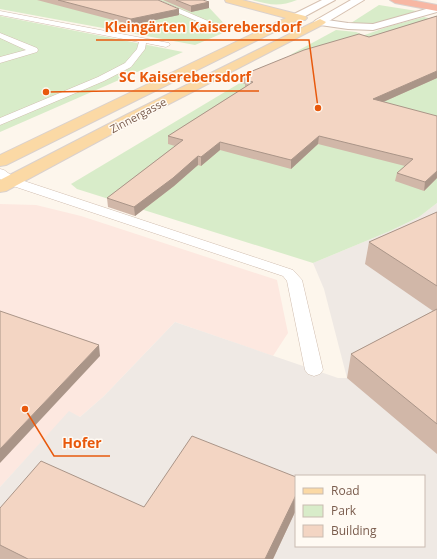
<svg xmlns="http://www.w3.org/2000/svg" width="437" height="559" font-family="'Open Sans',sans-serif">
  <rect width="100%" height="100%" fill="#fdf6ec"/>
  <path fill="#fde8e0" d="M0,204l36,1 45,11 196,64 11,53 -15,23 -98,-34 -71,74 -24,21 -11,-5 -69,75z"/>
  <path fill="#efe9e4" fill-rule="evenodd" d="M437,203v356h-437v-72l69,-76 11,6 24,-21 71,-74 163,56h9l-23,-89 -11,-26 77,-32 29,-14zM296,476h128v70h-128z"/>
  <g fill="#d8ecc9">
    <path d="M0,0h202l28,30 -35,15 -195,-36z"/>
    <path d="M252,0h45c-17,7 -28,5 -45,0z"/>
    <path d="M379,5l38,6 -43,13 -23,-1z"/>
    <path d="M0,16l183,36 -183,80z"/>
    <path d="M424,17l13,3v183l-18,14 -29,14 -77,32 -236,-74 -6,-5 184,-110 135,-48z"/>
    <path d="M336,30l20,2 5,2 -71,21z"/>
  </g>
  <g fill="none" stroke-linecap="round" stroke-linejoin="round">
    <defs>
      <g id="service">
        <path d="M149,0h10l63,27 -4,2h-3z"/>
        <path d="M0,11l169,32 1,2 -4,2 -20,-4 -1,6 -14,18 -27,14 -104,44v-7l98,-41 27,-14 12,-14 2,-7 -139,-27z"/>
        <path d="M0,33l37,15 1,2 -1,2 -37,11v-6l26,-7 -26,-12z"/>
        <path d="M0,169l4,1 11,8 278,92 9,10 21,90 -3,4 -6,2 -6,-2 -3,-4 -18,-89 -4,-5 -276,-92 -7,-5z"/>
      </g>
      <path id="minor" d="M437,6v6l-64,18 -25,-1 -28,-4 -6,-3 6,-3 28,4 25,1z"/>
      <g id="secondary">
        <path d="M322,0h13l-35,19 -4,1 -5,-3 1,-2z"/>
        <path d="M351,0h13l-40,24 -4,1 -6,-3 2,-2z"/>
      </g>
      <g id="primary">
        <path d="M225,0h17l63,16 2,2 -2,2h-7l-292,145 -6,1v-11l286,-137 -60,-16z"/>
        <path d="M320,19l6,3 -2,2 -188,97 -130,70 -6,1v-12l126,-65z"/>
      </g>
      <path id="motorway" d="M390,0h21l26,5v6l-42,-8z"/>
    </defs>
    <use href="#service" stroke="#d1beb0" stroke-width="1"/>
    <use href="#minor" stroke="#d1beb0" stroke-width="2"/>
    <use href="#secondary" stroke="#d6c0b0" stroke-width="2"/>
    <use href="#primary" stroke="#dad1cd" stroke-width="2"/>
    <use href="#motorway" stroke="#dad1cd" stroke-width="2"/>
    <use href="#service" fill="#fff" fill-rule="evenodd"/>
    <use href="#minor" fill="#fff" fill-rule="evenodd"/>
    <use href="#secondary" fill="#fff" fill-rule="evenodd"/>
    <use href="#primary" fill="#fbd9a5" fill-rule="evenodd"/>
    <use href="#motorway" fill="#f7b7a3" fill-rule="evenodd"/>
  </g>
  <g fill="#d1b7a8">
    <path d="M37,0h121l21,15 -47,10z"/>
    <path d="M163,0h40l6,8 -18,4z"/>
    <path d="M437,16v62l-54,24 54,76 -13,13 -29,-10 2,-8 8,-7 -87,-22 -27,25 -71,-19 -19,16 -3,-1 -24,21 -39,30 -27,-9 -1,-9 68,-52 -7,-2v-8l77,-49v-3l-5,-1v-7l129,-39z"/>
    <path d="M437,212v242l-90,-76 4,-24 82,-43 -68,-47 4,-22z"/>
    <path d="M144,507l152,3 -23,49h-273v-51z"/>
  </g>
  <g fill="#aa9588">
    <path d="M209,2v6l-18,4v-6z"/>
    <path d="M179,9v6l-47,10 -1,-6z"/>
    <path d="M437,71v7l-65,29 1,-8z"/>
    <path d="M319,136l-1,8 -27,25v-9z"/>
    <path d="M220,142v8l-19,16v-9z"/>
    <path d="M198,156v9l-24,21 -39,30 -1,-9z"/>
    <path d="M437,171v7l-13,13 1,-9z"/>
    <path d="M99,345l1,11 -100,107v-14z"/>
    <path d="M296,495v15l-23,49h-8z"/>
  </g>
  <g fill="#f3d5c3" stroke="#aa9588">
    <path d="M58,0h100l21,9 -48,10z"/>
    <path d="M176,0h27l6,2 -18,4z"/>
    <path d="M437,16v55l-64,28 64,17v55l-12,11 -28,-9 16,-14 -94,-23 -28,24 -71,-18 -19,15 -3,-1 -25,22 -39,29 -27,-9 76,-58 -15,-4 85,-54 -8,-2 4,-2 -9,-2 64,-26 55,-16 10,3z"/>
    <path d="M437,212v74l-68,-44z"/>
    <path d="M437,309v115l-86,-70z"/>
    <path d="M0,311l99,34 -99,104z"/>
    <path d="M192,436l104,41v18l-31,64h-237l-28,-14v-37l41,-47 103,46z"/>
  </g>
  <g text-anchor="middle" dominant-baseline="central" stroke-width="3" stroke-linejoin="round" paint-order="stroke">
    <g font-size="11" fill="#7a5c4d" stroke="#fffaf3">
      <text transform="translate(138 115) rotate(-28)">Zinnergasse</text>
    </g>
  </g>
  <path fill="none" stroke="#e8590c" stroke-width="1.5" d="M318 108L309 40H96M46 92L111 91H259M25 409L54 456H110"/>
  <g fill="#e8590c" stroke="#fffaf3" stroke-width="1.5">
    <circle cx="318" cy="108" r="4"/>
    <circle cx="46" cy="92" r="4"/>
    <circle cx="25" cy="409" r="4"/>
  </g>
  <g font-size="14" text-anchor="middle" font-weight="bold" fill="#e8590c" stroke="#fffaf3" stroke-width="3" stroke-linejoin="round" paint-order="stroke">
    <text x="203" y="32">Kleingärten Kaiserebersdorf</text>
    <text x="185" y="82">SC Kaiserebersdorf</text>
    <text x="82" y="448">Hofer</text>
  </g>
  <rect x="295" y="475" width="130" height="72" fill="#fffaf3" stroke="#cabbb1"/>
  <rect x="303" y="488" width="20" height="6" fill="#fbd9a5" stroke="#cabbb1"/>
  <text x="331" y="495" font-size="12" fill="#7a5c4d">Road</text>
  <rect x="303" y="505" width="20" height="12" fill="#d8ecc9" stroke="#cabbb1"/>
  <text x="331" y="515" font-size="12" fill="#7a5c4d">Park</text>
  <rect x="303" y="525" width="20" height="12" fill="#f3d5c3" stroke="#cabbb1"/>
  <text x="331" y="535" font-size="12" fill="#7a5c4d">Building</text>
</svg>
